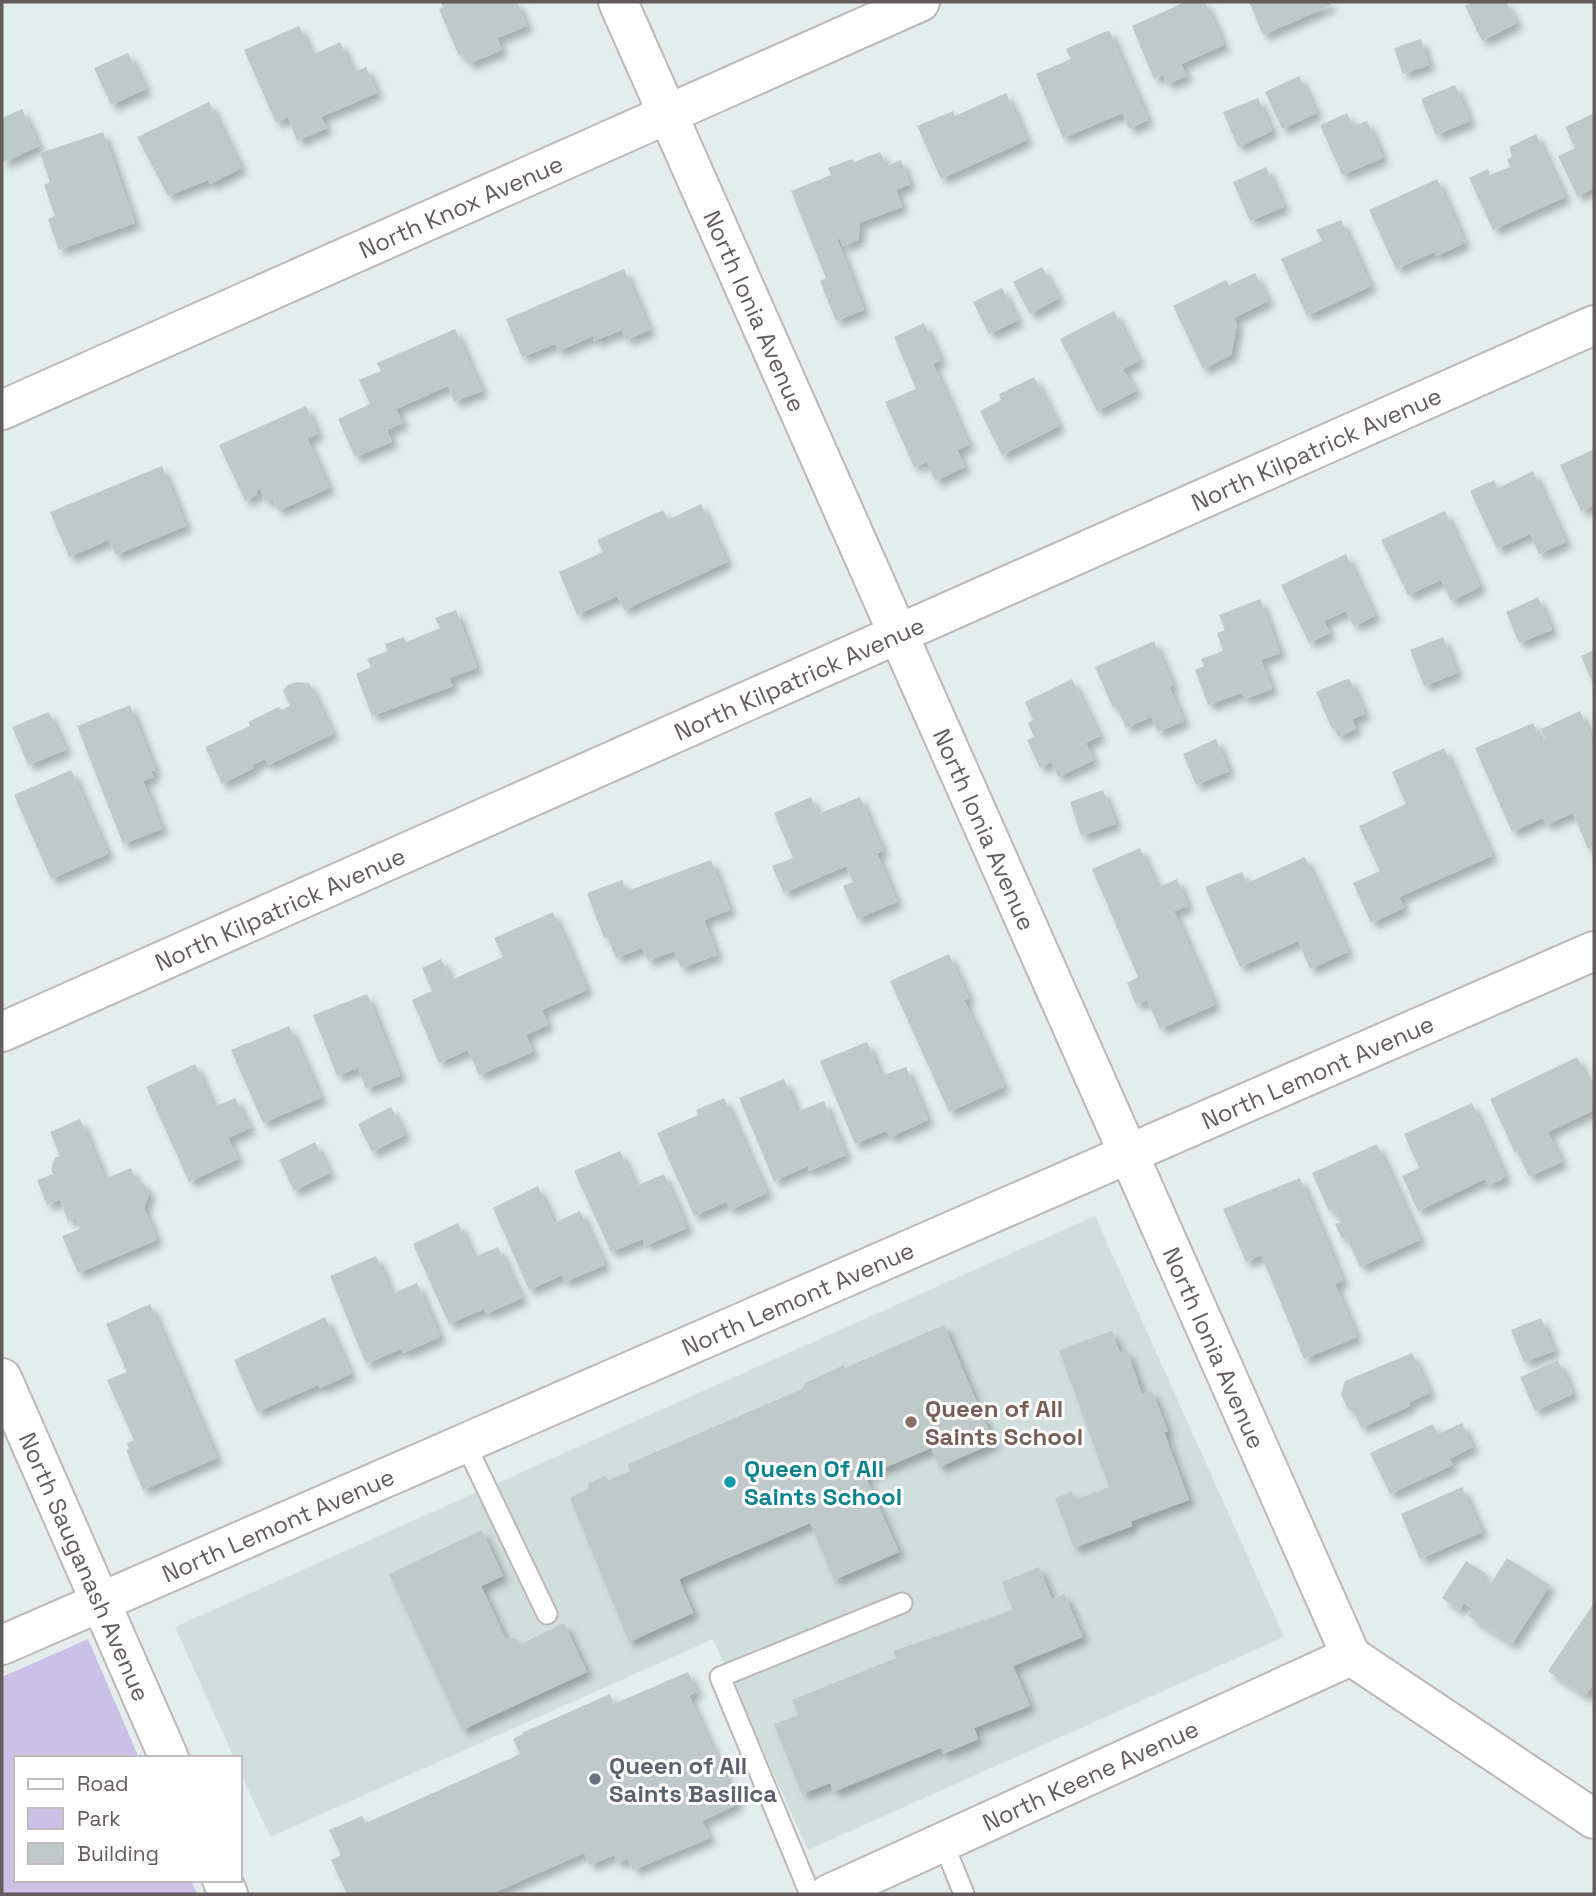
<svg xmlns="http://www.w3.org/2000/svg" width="1596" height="1896" font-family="'Space Grotesk',sans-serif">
  <defs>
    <filter id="shadow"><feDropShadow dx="6" dy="6" stdDeviation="3.5" flood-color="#0004"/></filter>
  </defs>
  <rect width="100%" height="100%" fill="#e3edee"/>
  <path fill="#d1dede" d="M1095,1216l189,421 -476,213 -95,-211 -443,198 -30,-66v-13h-6l-59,-131z"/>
  <path fill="#cbc0e6" d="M88,1639l51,119h-123v122h175l6,14h-195v-217z"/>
  <g fill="#c0c9c9" filter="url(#shadow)">
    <path d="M441,2h76l10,24 -30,12 5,12 -34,14 -5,-10 -4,2 -20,-47 4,-1z"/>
    <path d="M1185,2h20l19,43 -43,19 6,12 -20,8 -4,-9 -9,4 -22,-53z"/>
    <path d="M1249,2h81l2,3 -69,30z"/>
    <path d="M1474,2h32l11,21 -35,18 -17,-35z"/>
    <path d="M299,26l13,29 28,-13 13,30 13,-5 11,26 -56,24 6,11 -30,13 -9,-24 -12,6 -32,-73z"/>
    <path d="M1109,30l39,90 -19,9 -6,-16 -60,25 -27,-64 35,-15 -5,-10z"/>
    <path d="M1421,39l8,26 -26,9 -9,-26z"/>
    <path d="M128,53l18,36 -35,16 -17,-37z"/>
    <path d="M1299,76l18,37 -35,16 -17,-37z"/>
    <path d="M1455,85l15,36 -34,14 -15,-36z"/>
    <path d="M1006,93l21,47 -86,39 -24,-53 36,-15 2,5z"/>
    <path d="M1258,98l14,33 -34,16 -15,-35z"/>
    <path d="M209,102l32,66 -31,16 -2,-4 -40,16 -31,-59z"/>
    <path d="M22,109l17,37 -37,17v-45z"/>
    <path d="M1347,113l6,13 14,-5 16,37 -41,17 -22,-50z"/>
    <path d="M1594,113v75l-17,8 -19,-40 17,-8 -10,-21z"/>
    <path d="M103,132l32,91 -76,27 -11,-31 7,-3 -11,-31 6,-3 -10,-29z"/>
    <path d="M1536,134l29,63 -72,33 -24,-52 19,-9 2,6 20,-8 -3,-8 5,-2 -3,-10z"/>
    <path d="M880,152l6,14 15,-6 9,24 -14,6 6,17 -43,16 1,5 -2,12 -15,6 -4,-8 -2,1 27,71 -28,11 -16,-40 6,-3 -35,-87 40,-16 -3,-7 24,-9 2,3z"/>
    <path d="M1266,167l18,40 -34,14 -17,-39z"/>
    <path d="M1437,179l28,64 -29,13 -2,-4 -38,17 -27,-59z"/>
    <path d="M1341,220l30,66 -64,30 -26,-57 41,-18 -6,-11z"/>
    <path d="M1042,267l17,31 -29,16 -17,-32z"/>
    <path d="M624,269l26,61 -24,10 -4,-10 -28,11 -1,-5 -34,15 -4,-7 -33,13 -16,-38z"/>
    <path d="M1255,273l13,28 -34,17 3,7 -6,30 -28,14 -30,-63 53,-26 3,5z"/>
    <path d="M1002,288l16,32 -29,14 -16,-32z"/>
    <path d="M1114,311l25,50 -16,8 13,22 -39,20 -37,-72z"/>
    <path d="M924,323l17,37 -8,4 36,81 -12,5 8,17 -30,14 -8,-19 -13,5 -29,-65 31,-13 -22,-52z"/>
    <path d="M455,329l27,62 -28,11 -6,-16 -52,23 7,14 -16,7 5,12 -37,15 -17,-38 32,-15 -11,-24 22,-9 -4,-8z"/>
    <path d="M1034,377l25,49 -57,29 -22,-44 21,-11 -2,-6z"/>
    <path d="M306,406l12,28 -11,4 22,50 -51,23 -5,-12 -8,2 -5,-12 -4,2 1,4 -12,6 -26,-56z"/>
    <path d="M1594,449v56l-13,6 -21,-46z"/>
    <path d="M162,466l24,60 -70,29 -7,-15 -40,17 -19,-45z"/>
    <path d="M1533,471l33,71 -27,12 -9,-20 -33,15 -27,-58 24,-11 4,8z"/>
    <path d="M701,504l26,58 -103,48 -7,-14 -40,19 -18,-43 44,-20 -6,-12 66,-30 5,10z"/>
    <path d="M1445,511l35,76 -29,14 -10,-21 -33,15 -27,-55z"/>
    <path d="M1346,554l29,62 -21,10 -8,-15 -22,10 6,12 -21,10 -28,-58z"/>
    <path d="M1538,597l14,33 -33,13 -13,-31z"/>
    <path d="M1260,599l20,54 -19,7 11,29 -27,10 -4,-6 -33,12 -13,-35 9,-4 -3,-7 22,-8 -6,-18 8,-3 -6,-15z"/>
    <path d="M456,610l21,58 -28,10 4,8 -81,30 -16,-42 15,-7 -4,-8 20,-8 -2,-7 19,-7 2,5 34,-14 -5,-10z"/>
    <path d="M1443,637l14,36 -33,13 -14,-36z"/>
    <path d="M1154,641l19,44 -4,2 15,34 -26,11 -7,-15 -25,11 -10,-22 -3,2 -18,-41z"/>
    <path d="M1594,650v36l-13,-30z"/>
    <path d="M1349,678l16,36 -13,5 4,10 -18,8 -4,-9 -2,1 -16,-37z"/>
    <path d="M1072,679l28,57 -14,7 8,17 -36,17 -7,-15 -11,6 -13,-28 7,-3 -6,-14 5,-3 -8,-18z"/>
    <path d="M296,682l13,1 24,51 -65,31 -3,-6 -13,6 2,3 -32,16 -17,-37 45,-21 -2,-4 31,-15 2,3 9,-4 -7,-15 4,-6z"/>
    <path d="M130,705l25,65 -4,1 3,6 -11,4 19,48 -39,15 -46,-118z"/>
    <path d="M1580,711l14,33v102l-6,3 -15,-36 -27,12 -3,-7 -31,14 -37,-84 58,-25 8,19 5,-2 -5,-11z"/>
    <path d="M49,712l17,38 -38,15 -16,-38z"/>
    <path d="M1216,739l13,32 -33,14 -13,-31z"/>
    <path d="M1444,748l48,108 -93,41 5,11 -33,15 -18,-40 27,-12 -21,-45 47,-22 -14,-32z"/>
    <path d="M71,770l37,84 -57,25 -37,-84z"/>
    <path d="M1103,790l13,34 -35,12 -11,-34z"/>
    <path d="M811,797l7,17 42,-17 23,54 -6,2 20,49 -40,17 -14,-33 10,-4 -7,-16 -62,27 -12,-27 21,-8 -19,-45z"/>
    <path d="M1140,848l15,34 4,-1 2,5 16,-7 11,27 -14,5 41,94 -55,24 -13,-29 -11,5 -9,-22 11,-6 -46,-108z"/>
    <path d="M1305,857l43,95 -38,17 -12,-28 -58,26 -35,-80 37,-15 5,11z"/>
    <path d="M711,860l19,50 -26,10 13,35 -36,13 -7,-17 -26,10 -6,-13 -26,10 -9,-21 -3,1 -17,-45 35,-13 5,11z"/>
    <path d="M553,912l34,78 -45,20 6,15 -22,10 7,17 -54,23 -11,-25 -29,13 -27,-63 20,-9 -10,-23 19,-9 10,21 52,-23 -9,-19z"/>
    <path d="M949,954l20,44 -5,2 40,87 -55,25 -59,-131z"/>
    <path d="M367,994l33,82 -34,13 -8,-21 -21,8 -24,-61z"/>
    <path d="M289,1026l32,72 -58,25 -32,-73z"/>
    <path d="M867,1042l14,34 25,-9 22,53 -38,17 -4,-6 -31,13 -35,-83z"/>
    <path d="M1577,1057l17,36v17l-46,22 14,30 -33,15 -12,-26 -2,2 -25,-54z"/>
    <path d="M195,1064l19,43 21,-9 15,30 -22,10 10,21 -49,23 -43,-95z"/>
    <path d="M784,1079l13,33 27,-11 22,54 -37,16 -1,-5 -34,15 -35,-83z"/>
    <path d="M724,1098l43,95 -37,17 -4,-8 -32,14 -37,-83 41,-18 -2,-5z"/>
    <path d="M1472,1103l33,73 -4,4 -13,5 -3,-6 -67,32 -16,-35 17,-8 -15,-34z"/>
    <path d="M391,1107l14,28 -33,17 -14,-28z"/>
    <path d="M80,1119l25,60 26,-11 4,12 9,4 5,10 -5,14 13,32 -79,33 -16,-37 18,-7 -4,-11 -8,3 -8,-21 -13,5 -10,-25 16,-6 -2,-5 4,-11 5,-2 -10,-24z"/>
    <path d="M315,1142l15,31 -36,18 -15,-31z"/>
    <path d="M1377,1144l43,96 -60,27 -14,-30 -4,2 -7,-15 6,-2 -7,-13 -5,2 -17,-38z"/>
    <path d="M620,1151l16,35 28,-12 23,54 -42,18 -2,-7 -32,13 -37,-81z"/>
    <path d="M1300,1178l43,103 -8,3 22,53 -53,22 -43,-104 -15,7 -23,-53z"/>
    <path d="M538,1186l16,37 26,-12 25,54 -40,17 -3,-7 -33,15 -36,-82z"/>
    <path d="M458,1223l16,34 24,-10 24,51 -36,16 -2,-5 -35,15 -36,-80z"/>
    <path d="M376,1256l16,38 25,-11 23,54 -37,16 -2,-4 -35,15 -36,-88z"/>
    <path d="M150,1304l67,154 -74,32 -17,-40 3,-1 -2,-6 7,-3 -27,-60 20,-8 -21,-48z"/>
    <path d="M325,1317l26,57 -31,14 -2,-3 -61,27 -23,-52z"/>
    <path d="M1541,1318l13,33 -30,11 -13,-32z"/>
    <path d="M944,1325l50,118 -55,24 -8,-19 -66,28 34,76 -65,28 -24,-57 -131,56 14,34 -64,29 -59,-144 19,-10 -1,-4 17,-8 3,4 22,-9 -2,-7 174,-75 3,-6 39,-18 1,3z"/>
    <path d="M1112,1331l8,22 7,-3 15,44 10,-3 16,40 -4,1 25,68 -57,21v5l-58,22 -19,-50 17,-6 3,8 34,-13 -50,-137z"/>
    <path d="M1412,1353l18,40 -21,9 1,4 -49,22 -7,-16 -7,-4 -6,-14 4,-13z"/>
    <path d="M1558,1360l15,34 -38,17 -15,-34z"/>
    <path d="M1462,1423l11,24 -24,12 4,6 -63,29 -20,-41 63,-29 5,10z"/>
    <path d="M1462,1487l20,45 -62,27 -19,-45z"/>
    <path d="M482,1530l21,46 -22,10 24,52 12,1 2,6 45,-22 23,49 -125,58 -73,-156z"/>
    <path d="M1507,1558l43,27 -38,59 -44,-28 4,-7 -8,-6 -4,7 -18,-12 24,-37 19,12 -3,4 9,6z"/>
    <path d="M1039,1567l13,32 12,-5 19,43 -70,29 17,40 -56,22 4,11 -35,15 -2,-6 -108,44 -3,-9 -28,11 -28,-70 25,-9 -7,-15 104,-42 -3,-7 120,-41 -11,-28z"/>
    <path d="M1594,1603v83l-1,-1 -8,11 -37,-25z"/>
    <path d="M688,1672l9,20 -8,4 49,108 -36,17 8,17 -77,32 -5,-11 -11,4 -3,-8 -24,10 -6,-12 -93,41h-144l-16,-34 10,-5 -12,-25 33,-14 4,7 154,-69 -7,-15 10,-5 -1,-1 88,-39 4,10z"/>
  </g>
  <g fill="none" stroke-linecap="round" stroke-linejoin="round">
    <defs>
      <g id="service">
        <path d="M465,1443l82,171"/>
        <path d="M943,1842l21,52"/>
        <path d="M810,1894l-90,-217 182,-74"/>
      </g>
      <g id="minor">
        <path id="s1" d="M618,2l733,1654"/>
        <path id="s2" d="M2,410l918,-408"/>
        <path id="s3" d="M2,1032l1592,-707"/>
        <path id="s4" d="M2,1378l167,380"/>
        <path id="s5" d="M2,1645l1592,-694"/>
        <path d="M1351,1656l243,163"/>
        <path d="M222,1880l6,14"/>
        <path id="s6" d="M829,1894l522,-238"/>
      </g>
    </defs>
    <use href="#service" stroke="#beb6b7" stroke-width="23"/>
    <use href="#minor" stroke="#beb6b7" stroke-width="42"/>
    <use href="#service" stroke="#fff" stroke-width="19"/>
    <use href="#minor" stroke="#fff" stroke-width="38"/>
  </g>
  <circle fill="#8d6e63" stroke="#fff" stroke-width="2.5" cx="911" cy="1422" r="7"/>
  <circle fill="#0f9aa8" stroke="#fff" stroke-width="2.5" cx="730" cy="1482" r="7"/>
  <circle fill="#6b7280" stroke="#fff" stroke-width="2.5" cx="595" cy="1779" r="7"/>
  <g text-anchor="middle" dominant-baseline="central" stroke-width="6" stroke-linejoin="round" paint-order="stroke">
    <g font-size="24" fill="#645b5d" stroke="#fff">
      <text stroke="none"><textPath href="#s2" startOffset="502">North Knox Avenue</textPath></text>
      <text stroke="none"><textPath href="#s1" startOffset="338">North Ionia Avenue</textPath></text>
      <text stroke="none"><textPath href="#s3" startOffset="1438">North Kilpatrick Avenue</textPath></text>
      <text stroke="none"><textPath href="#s3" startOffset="872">North Kilpatrick Avenue</textPath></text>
      <text stroke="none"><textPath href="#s1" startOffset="905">North Ionia Avenue</textPath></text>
      <text stroke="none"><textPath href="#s3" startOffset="304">North Kilpatrick Avenue</textPath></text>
      <text stroke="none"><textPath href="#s5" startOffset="1435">North Lemont Avenue</textPath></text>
      <text stroke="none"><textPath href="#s5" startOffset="868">North Lemont Avenue</textPath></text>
      <text stroke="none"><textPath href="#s1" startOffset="1472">North Ionia Avenue</textPath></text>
      <text stroke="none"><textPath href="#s5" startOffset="301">North Lemont Avenue</textPath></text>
      <text stroke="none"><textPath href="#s4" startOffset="206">North Sauganash Avenue</textPath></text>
      <text stroke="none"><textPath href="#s6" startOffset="287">North Keene Avenue</textPath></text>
    </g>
    <g font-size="24" font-weight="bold" fill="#785e54" stroke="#fff" text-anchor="start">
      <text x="925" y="1408">Queen of All<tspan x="925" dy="28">Saints School</tspan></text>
    </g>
    <g font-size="24" font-weight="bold" fill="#0d838f" stroke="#fff" text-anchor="start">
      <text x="744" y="1468">Queen Of All<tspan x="744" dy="28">Saints School</tspan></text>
    </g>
    <g font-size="24" font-weight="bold" fill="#5b616d" stroke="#fff" text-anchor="start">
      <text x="609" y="1765">Queen of All<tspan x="609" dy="28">Saints Basilica</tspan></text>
    </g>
  </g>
  <rect width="1596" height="1896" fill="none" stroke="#645b5d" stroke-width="7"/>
  <rect x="14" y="1756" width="228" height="126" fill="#ffffff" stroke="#c1bdbe" stroke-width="2"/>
  <rect x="28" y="1779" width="35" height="10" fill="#ffffff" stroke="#c1bdbe" stroke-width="2"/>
  <text x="77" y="1791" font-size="21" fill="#645b5d">Road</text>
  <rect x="28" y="1808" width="35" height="21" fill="#cbc0e6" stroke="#c1bdbe" stroke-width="2"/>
  <text x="77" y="1826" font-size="21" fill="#645b5d">Park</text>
  <rect x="28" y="1843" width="35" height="21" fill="#c0c9c9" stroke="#c1bdbe" stroke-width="2"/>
  <text x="77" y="1861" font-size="21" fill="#645b5d">Building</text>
</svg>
